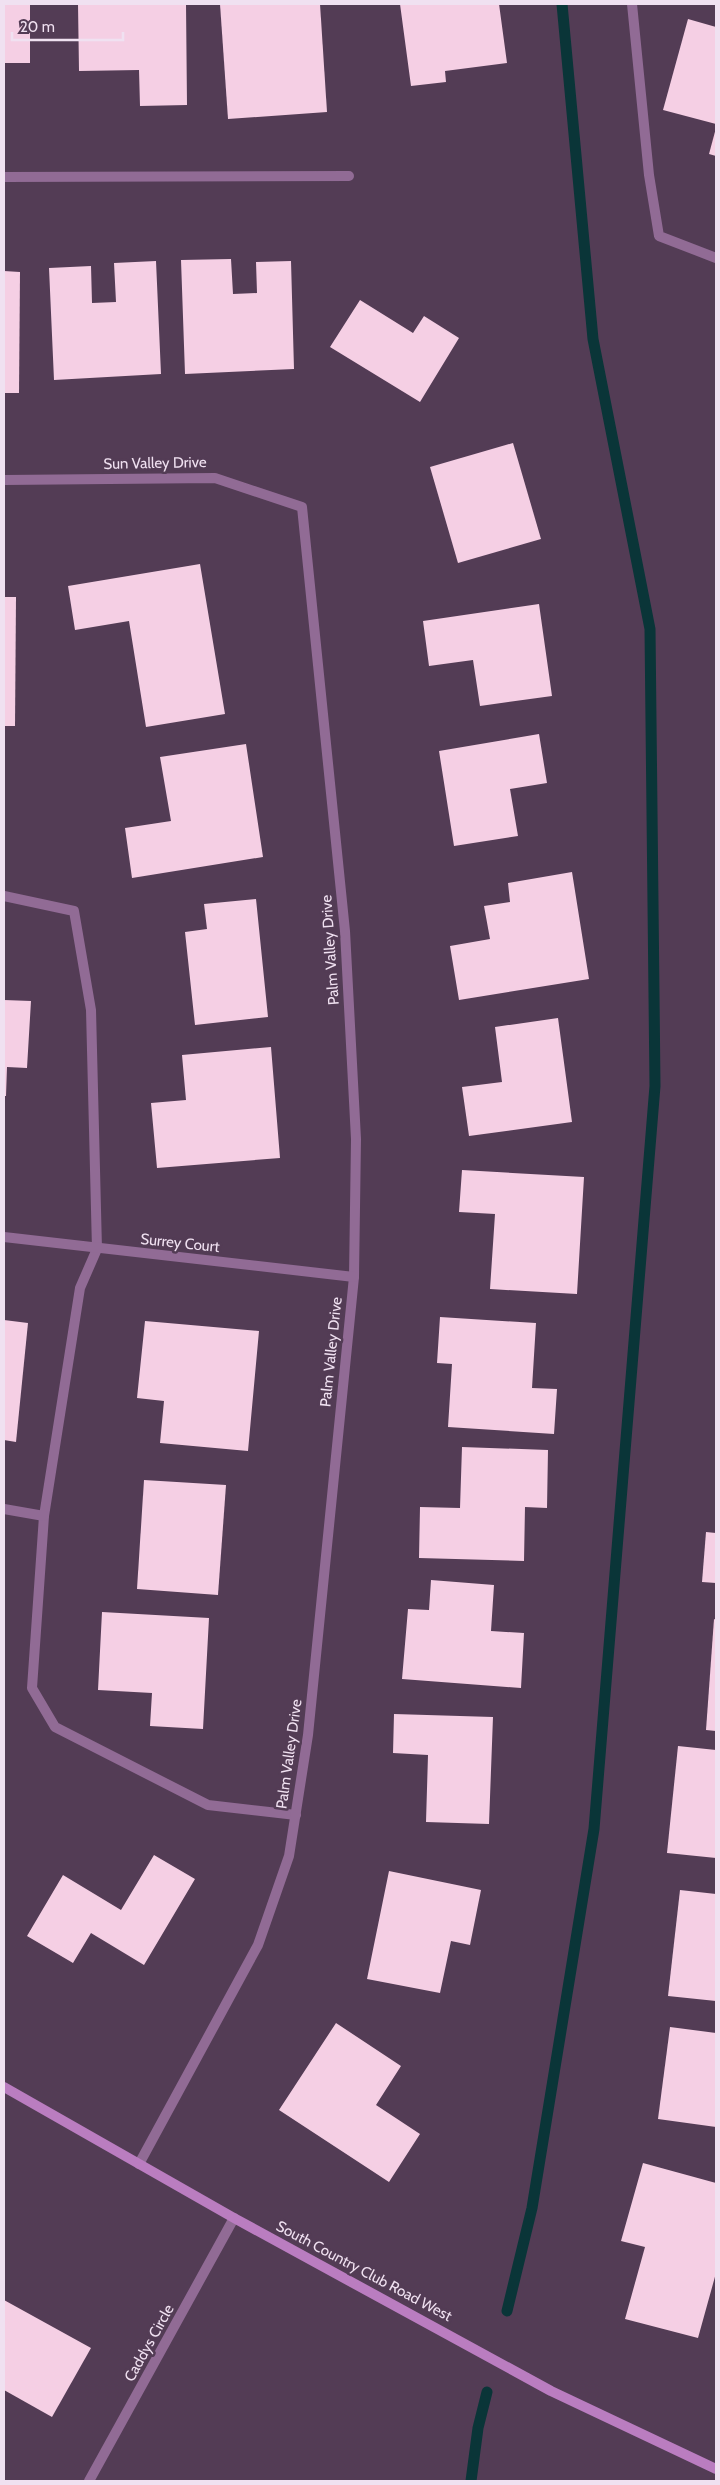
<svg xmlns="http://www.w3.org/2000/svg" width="720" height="2485" font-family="Cabin,sans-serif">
  <rect width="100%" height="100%" fill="#533c55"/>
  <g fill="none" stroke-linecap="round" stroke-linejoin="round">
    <g stroke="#0a3538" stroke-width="11">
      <path d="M507,2311l25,-103 62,-379 61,-743 -5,-457 -57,-290 -31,-335"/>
      <path d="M471,2481l7,-53 9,-36"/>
    </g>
  </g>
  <g fill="#f5cfe4">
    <rect x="4" y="4" width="26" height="59"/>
    <path d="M78,4h108l1,101 -47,1 -1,-36 -60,1z"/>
    <path d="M220,4h100l7,108 -99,7z"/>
    <path d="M400,4h99l8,59 -62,8 1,11 -35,4z"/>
    <path d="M688,19l28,8v97l-53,-14z"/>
    <path d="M716,128v28l-7,-2z"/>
    <path d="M231,259l2,35 24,-1 -1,-31 35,-1 3,108 -109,5 -4,-114z"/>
    <path d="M156,261l5,113 -107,6 -5,-112 42,-2 1,37 24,-1 -2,-39z"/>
    <path d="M4,271l16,1 -1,121h-15z"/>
    <path d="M360,300l53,33 11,-17 35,22 -39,64 -90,-55z"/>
    <path d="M513,443l28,96 -83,24 -28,-96z"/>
    <path d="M200,564l25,150 -79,13 -17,-106 -54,9 -7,-44z"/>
    <path d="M4,597h12l-1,129h-11z"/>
    <path d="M539,604l13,92 -72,10 -7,-46 -44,6 -6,-45z"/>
    <path d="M539,734l8,49 -37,6 8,47 -64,10 -15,-95z"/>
    <path d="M246,744l17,113 -131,21 -7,-50 46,-7 -11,-64z"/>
    <path d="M572,872l17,107 -130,21 -9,-54 40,-7 -6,-33 26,-4 -2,-19z"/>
    <path d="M256,899l12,118 -73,8 -10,-93 22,-3 -3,-25z"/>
    <path d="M4,1000l27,1 -4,67 -20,-1 -1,29h-2z"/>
    <path d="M558,1018l14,104 -103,14 -7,-49 40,-5 -7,-55z"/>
    <path d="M271,1047l9,111 -123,10 -6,-65 35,-3 -4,-45z"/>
    <path d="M462,1170l122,7 -7,117 -87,-5 5,-75 -36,-2z"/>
    <path d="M440,1317l96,6 -4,65 25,1 -3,45 -106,-7 4,-63 -15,-1z"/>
    <path d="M4,1320l24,3 -12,119 -12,-2z"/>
    <path d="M145,1321l114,10 -11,120 -88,-8 4,-42 -27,-3z"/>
    <path d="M462,1447l86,3 -1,58 -22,-1 -1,54 -105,-3 1,-51 40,1z"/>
    <path d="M144,1480l82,5 -8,110 -81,-6z"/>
    <path d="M706,1532l10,1v50l-14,-1z"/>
    <path d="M431,1580l63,5 -3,46 33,2 -3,55 -119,-9 6,-70 21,1z"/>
    <path d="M102,1612l107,6 -6,111 -53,-3 2,-33 -54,-3z"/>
    <path d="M714,1619l2,1v111l-10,-1z"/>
    <path d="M394,1714l99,3 -4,107 -63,-2 2,-67 -35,-2z"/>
    <path d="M678,1746l38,4v108l-49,-5z"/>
    <path d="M154,1855l41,24 -51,86 -53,-32 -18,30 -46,-27 36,-61 58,35z"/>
    <path d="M389,1871l92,19 -11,55 -19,-4 -11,52 -73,-14z"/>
    <path d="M680,1890l36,4v107l-48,-5z"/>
    <path d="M336,2023l65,43 -25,39 44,29 -31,48 -110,-72z"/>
    <path d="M670,2027l46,6v94l-58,-8z"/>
    <path d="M643,2163l73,20v90l-18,65 -73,-19 20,-72 -24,-6z"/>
    <path d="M4,2300l87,48 -39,69 -48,-27z"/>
  </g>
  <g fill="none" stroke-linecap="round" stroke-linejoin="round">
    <g stroke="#916b95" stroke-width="10">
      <path d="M632,4l17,171 10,61 57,22"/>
      <path d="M4,177l345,-1"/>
      <path d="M4,896l70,15 17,99 6,239 -17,39 -36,228 -12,172 23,39 153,78 88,10"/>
      <path d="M4,1509l40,7"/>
    </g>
    <g stroke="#916b95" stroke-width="10">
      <path d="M4,480l211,-2 87,29 43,424 11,208 -2,138 -46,458 -19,121 -31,89 -119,219"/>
      <path d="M4,1237l350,40"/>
      <path d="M89,2481l145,-263"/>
    </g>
    <path stroke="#ba7dc0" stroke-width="10" d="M4,2087l230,131 317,173 165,78"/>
  </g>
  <g text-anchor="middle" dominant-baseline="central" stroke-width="5" stroke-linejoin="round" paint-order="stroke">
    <g font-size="15" fill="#f0e1f1" stroke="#533c55">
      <text transform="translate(155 463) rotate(-1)">Sun Valley Drive</text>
      <text transform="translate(330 950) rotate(-94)">Palm Valley Drive</text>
      <text transform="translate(180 1243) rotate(6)">Surrey Court</text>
      <text transform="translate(331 1352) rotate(-84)">Palm Valley Drive</text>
      <text transform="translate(289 1754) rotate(-82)">Palm Valley Drive</text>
      <text transform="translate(364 2271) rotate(28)">South Country Club Road West</text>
      <text transform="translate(149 2343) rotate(-61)">Caddys Circle</text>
    </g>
  </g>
  <rect width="720" height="2485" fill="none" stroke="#f0e1f1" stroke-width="10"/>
  <path d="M12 32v8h111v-8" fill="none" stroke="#f0e1f1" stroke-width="2.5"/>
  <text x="20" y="32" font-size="15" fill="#f0e1f1" stroke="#533c55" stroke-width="4" paint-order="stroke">20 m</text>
</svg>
